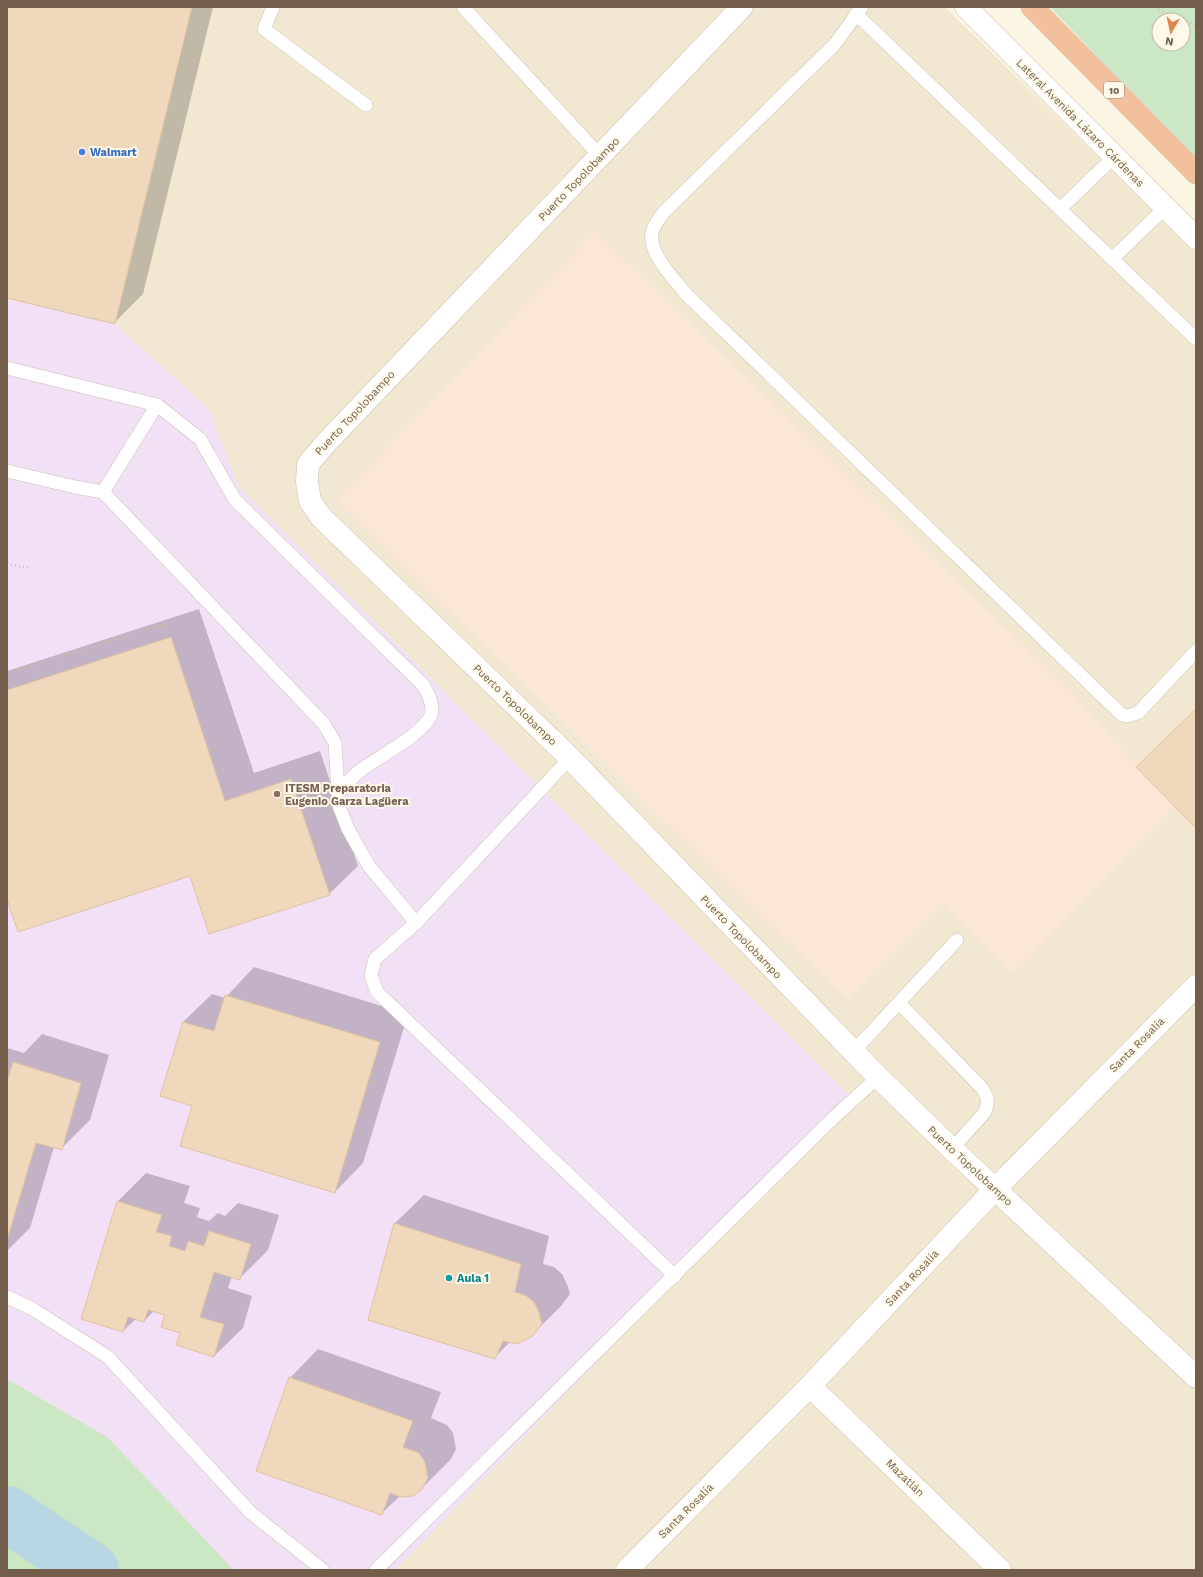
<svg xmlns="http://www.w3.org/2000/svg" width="1203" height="1577" font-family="'Work Sans',sans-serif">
  <rect width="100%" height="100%" fill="#fbf5e3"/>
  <path fill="#f2e8d2" d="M7,7h938l251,245v1318h-1189z"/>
  <path fill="#fbe7d8" d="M595,232l474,458 104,117 -160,167 -71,-71 -95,96 -510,-498z"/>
  <path fill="#f2e0f7" d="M7,298l108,26 94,85 30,78 617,615 -211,211 -250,257h-161l-127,-133 -100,-58z"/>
  <g fill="#cce7c3" fill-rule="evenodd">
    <path d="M1050,7h146v153zM1159,20h24v24h-24z"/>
    <path d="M7,1379l100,58 127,133h-227z"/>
  </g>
  <g fill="#0003">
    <path d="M7,7h206l-70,287 -29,29 -107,-26z"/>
    <path d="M199,609l55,164 66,-22 38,115 -29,28 -138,-20 -184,22v-225z"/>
    <path d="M254,967l154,47 -45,149 -28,29 -141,-87 -11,-83 29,-28 13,4z"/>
    <path d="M42,1034l67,21 -19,65 -29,29 -7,-2 -24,81 -23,23v-203l17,5z"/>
    <path d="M146,1173l44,13 -6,17 16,5 -3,9 12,4 9,-8 7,3 13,-13 41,12 -11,35 -28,28 -8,-2 -4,12 24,8 -9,32 -29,28 -33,-24 -15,-18 -12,-3 -10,10 -8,-2 -13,12 -5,-130z"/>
    <path d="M424,1195l125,41 -6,28 11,3 8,7 5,10 3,10 -9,12 -29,29 -22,7 -16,16 -99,-135z"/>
    <path d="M318,1349l123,43 -10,26 16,7 6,8 3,16 -5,10 -29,29 -22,8 -19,18 -91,-136z"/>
  </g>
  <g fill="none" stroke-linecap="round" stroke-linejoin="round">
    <path stroke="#b9d7e3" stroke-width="56" d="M7,1514l84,56"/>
  </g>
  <g fill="#efd8bc" stroke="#e1c19e">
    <path d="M7,7h185l-77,317 -108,-26z"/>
    <path d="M171,637l54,164 66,-22 39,116 -121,39 -19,-58 -172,56 -11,-33v-209z"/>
    <path d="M1196,709v119l-60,-61z"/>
    <path d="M225,995l155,47 -45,151 -155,-47 12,-40 -32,-10 23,-74 31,9z"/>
    <path d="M13,1062l68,21 -19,67 -26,-7 -29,97v-159z"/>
    <path d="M117,1201l45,14 -6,17 16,4 -3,10 16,5 3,-10 16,5 5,-15 42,13 -11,36 -26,-8 -14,45 24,7 -10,33 -38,-12 4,-12 -19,-6 4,-12 -17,-5 -4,12 -16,-5 -5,15 -42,-13z"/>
    <path d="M394,1223l127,41 -6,28 10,3 9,7 5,10 3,12 -9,12 -16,8 -14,-3 -8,18 -127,-39z"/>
    <path d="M289,1377l124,44 -10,26 16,6 6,9 3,16 -6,11 -9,7 -13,1 -10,-4 -8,22 -126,-44z"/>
  </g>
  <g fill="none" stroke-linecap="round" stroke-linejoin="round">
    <defs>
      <g id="lane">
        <path d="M273,7l-9,22 102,76"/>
        <path d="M463,7l138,150"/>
        <path d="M862,7l-27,37 -172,169c-3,5 -8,11 -10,16 -8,22 20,48 33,65l436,421 5,1 11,-3 58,-62"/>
        <path d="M856,14l340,325"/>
        <path d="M1060,209l54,-52"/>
        <path d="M1112,259l53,-51"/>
        <path d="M7,368l150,37 43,34 35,61 189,186c4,8 9,17 8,26 -4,21 -59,47 -75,61 -7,6 -13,14 -19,20"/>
        <path d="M7,471l68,16 28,5 54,-87"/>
        <path d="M103,492l221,232 11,19 4,63 9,23 21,37 47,57"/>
        <path d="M570,758l-154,165 -41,36 -4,16 6,17 298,284"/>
        <path d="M899,1003l83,85c6,10 7,12 3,24l-33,37"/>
        <path d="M853,1052l104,-112"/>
        <path d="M7,1297l24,11 77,49 143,156 72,57"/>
        <path d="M376,1570l454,-449 48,-44"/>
      </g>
      <g id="street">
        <path d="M742,7l-417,437 -17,20 -1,18 3,19 11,16 249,241 308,319 74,72 244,228"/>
        <path d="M810,1386l190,184"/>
        <path d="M627,1570l183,-184 185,-197 201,-203"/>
      </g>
      <path id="secondary" d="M966,7l230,231"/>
      <path id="highway" d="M1032,7l164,166"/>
    </defs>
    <use href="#lane" stroke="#ccbeab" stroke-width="14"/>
    <use href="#street" stroke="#ccbeab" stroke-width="23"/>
    <use href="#secondary" stroke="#cebfa9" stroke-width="23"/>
    <use href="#highway" stroke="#ddd8d4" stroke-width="23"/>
    <g stroke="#d3bca0" stroke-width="2.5" stroke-dasharray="1 3" stroke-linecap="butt">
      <path d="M1156,7l5,4 22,9"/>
      <path d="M1183,20l13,5"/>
      <path d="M7,564l23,4"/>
      <path d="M7,673l158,-49"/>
    </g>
    <use href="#lane" stroke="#fff" stroke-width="13"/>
    <use href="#street" stroke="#fff" stroke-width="22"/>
    <use href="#secondary" stroke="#fff" stroke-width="22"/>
    <use href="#highway" stroke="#f2c09d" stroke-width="22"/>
  </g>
  <circle fill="#3f7fe0" stroke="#fef9e9" stroke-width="1.5" cx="82" cy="152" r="4"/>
  <circle fill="#8d6e63" stroke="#fef9e9" stroke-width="1.5" cx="277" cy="794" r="4"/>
  <circle fill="#0f9aa8" stroke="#fef9e9" stroke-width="1.5" cx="449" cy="1278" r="4"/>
  <g text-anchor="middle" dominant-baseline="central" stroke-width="4" stroke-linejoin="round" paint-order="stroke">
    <rect fill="#fef9e9" stroke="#9c8c7a" stroke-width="1" x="1104" y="82" width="20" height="16" rx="3"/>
    <g font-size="10" font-weight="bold" fill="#725e4b">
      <text x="1114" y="90">10</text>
    </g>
    <g font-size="11" fill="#725e4b" stroke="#fef9e9">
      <text transform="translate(1080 123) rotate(45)">Lateral Avenida Lázaro Cárdenas</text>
      <text transform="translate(579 179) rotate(-46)">Puerto Topolobampo</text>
      <text transform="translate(355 413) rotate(-47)">Puerto Topolobampo</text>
      <text transform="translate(515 705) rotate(44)">Puerto Topolobampo</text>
      <text transform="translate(741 937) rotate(46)">Puerto Topolobampo</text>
      <text transform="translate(1137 1045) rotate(-45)">Santa Rosalía</text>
      <text transform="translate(970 1166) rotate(43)">Puerto Topolobampo</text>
      <text transform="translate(912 1278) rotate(-47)">Santa Rosalía</text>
      <text transform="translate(905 1478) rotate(44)">Mazatlán</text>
      <text transform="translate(686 1511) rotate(-45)">Santa Rosalía</text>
    </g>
    <g font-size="11" font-weight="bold" fill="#366cbe" stroke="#fef9e9" text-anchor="start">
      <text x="90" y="152">Walmart</text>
    </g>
    <g font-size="11" font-weight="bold" fill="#785e54" stroke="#fef9e9" text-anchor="start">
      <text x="285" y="788">ITESM Preparatoria<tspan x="285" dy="13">Eugenio Garza Lagüera</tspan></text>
    </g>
    <g font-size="11" font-weight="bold" fill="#0d838f" stroke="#fef9e9" text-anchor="start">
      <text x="457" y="1278">Aula 1</text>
    </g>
  </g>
  <rect width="1203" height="1577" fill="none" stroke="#725e4b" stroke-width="16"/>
  <g transform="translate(1171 32) rotate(189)"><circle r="19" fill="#fef9e9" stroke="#c6bbaa"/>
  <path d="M0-3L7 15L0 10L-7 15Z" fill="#df844e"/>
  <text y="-6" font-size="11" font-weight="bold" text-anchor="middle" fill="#725e4b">N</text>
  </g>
</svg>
